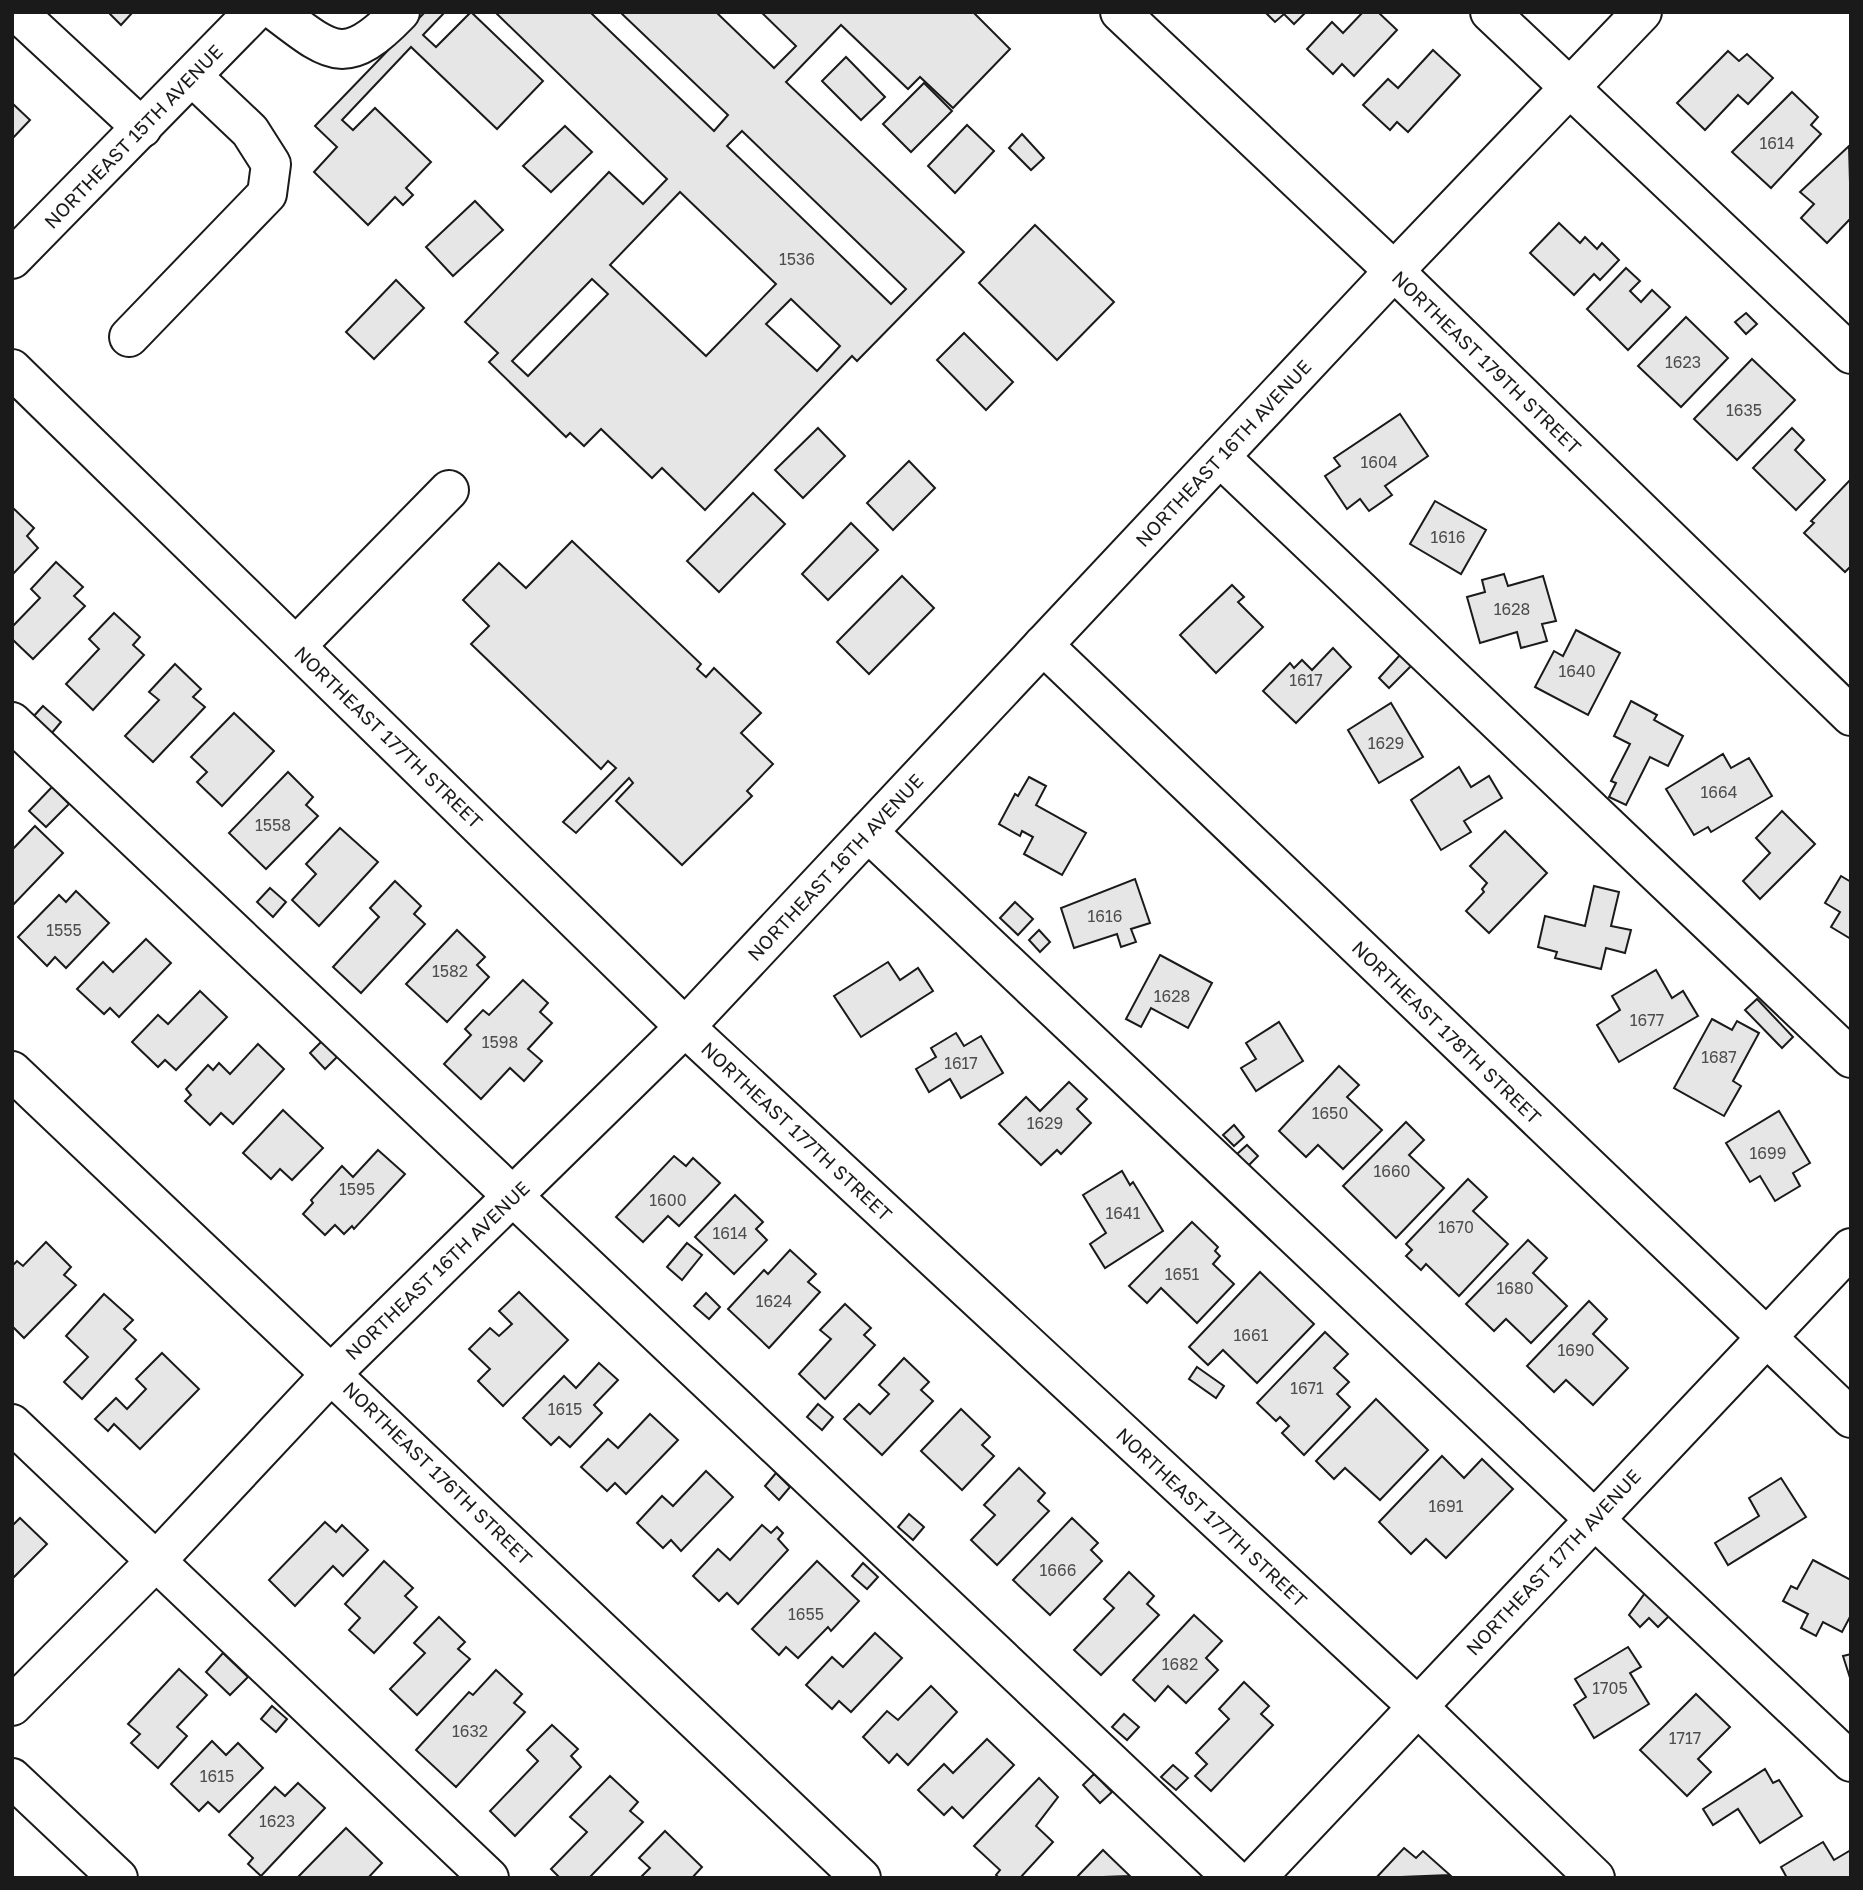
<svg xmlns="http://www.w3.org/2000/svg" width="1863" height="1890" font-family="'Golos Text',sans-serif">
  <rect width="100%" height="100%" fill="#fff"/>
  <g fill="#e6e6e6" stroke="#1a1a1a" stroke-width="2" fill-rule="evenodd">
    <path d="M108,12h25l-12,13z"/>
    <path d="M425,12h20l-22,23 13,12 35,-35 72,69 -46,48 -86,-82 -69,73 11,10 22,-22 56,54 -25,26 7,7 -10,10 -8,-8 -27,28 -54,-53 23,-25 -22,-21z"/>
    <path d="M495,12h95l124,119 14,-16 -108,-103h96l58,56 22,-22 -35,-34h212l37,37 -57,59 -33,-31 -12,12 -67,-64 -55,57 178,170 -107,109 -5,-5 -147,154 -43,-42 -10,10 -51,-49 -17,17 -14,-13 -4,4 -77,-75 9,-9 -33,-31 144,-150 34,32 24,-25zM742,131l164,158 -15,15 -164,-158zM680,192l96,92 -70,72 -96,-91zM592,279l16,15 -80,82 -16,-15zM791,299l49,47 -23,25 -51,-47z"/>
    <path d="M1265,12h41l-12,12 -10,-10 -9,8z"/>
    <path d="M1363,12h15l19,18 -43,46 -12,-12 -9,10 -26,-25 25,-27 11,11z"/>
    <path d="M1433,50l27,25 -52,57 -11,-10 -7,8 -27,-25 25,-26 10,9z"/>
    <path d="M1728,51l11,10 8,-7 26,24 -25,26 -10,-9 -33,35 -28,-27z"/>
    <path d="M846,57l39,40 -24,23 -39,-39z"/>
    <path d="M924,83l28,28 -41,41 -28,-28z"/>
    <path d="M1792,92l26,25 -7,8 10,9 -50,54 -39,-36z"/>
    <path d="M12,103l18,17 -18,19z"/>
    <path d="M967,125l27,26 -39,42 -27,-27z"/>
    <path d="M565,126l27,26 -41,40 -28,-26z"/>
    <path d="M1022,134l22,24 -13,12 -22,-22z"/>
    <path d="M1849,146l2,72 -24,25 -26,-25 13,-14 -14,-12z"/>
    <path d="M475,201l28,29 -50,46 -27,-29z"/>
    <path d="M1559,223l21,20 5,-6 12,12 5,-6 17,17 -19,20 -6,-6 -20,21 -44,-42z"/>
    <path d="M1035,225l79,77 -57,58 -78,-77z"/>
    <path d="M1626,268l14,13 -10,10 11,11 11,-12 18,17 -42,43 -41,-41z"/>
    <path d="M396,280l28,28 -50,51 -28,-27z"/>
    <path d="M1746,313l11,11 -11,10 -11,-12z"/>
    <path d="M1686,317l42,41 -47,49 -43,-41z"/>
    <path d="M964,333l49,49 -27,28 -49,-50z"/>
    <path d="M1752,359l43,41 -58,60 -43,-41z"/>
    <path d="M1400,414l28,42 -43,30 7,9 -23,16 -9,-12 -13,10 -22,-33 15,-10 -6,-8z"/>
    <path d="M818,428l27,28 -42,42 -28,-28z"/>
    <path d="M1792,428l12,12 -9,10 30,30 -29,30 -43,-42z"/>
    <path d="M909,461l26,27 -42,42 -26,-27z"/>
    <path d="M1851,479v87l-6,6 -41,-39 10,-10 -3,-2z"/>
    <path d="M753,493l32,31 -66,68 -32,-31z"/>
    <path d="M1435,501l51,29 -25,44 -51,-30z"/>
    <path d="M12,507l22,21 -7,8 11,12 -26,27z"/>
    <path d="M851,523l27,27 -50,50 -26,-26z"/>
    <path d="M572,541l129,123 -4,5 9,8 8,-9 47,45 -20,20 32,31 -26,27 5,5 -70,69 -66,-64 17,-18 -4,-5 -53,55 -13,-11 53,-54 -8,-7 -7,8 -130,-125 18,-18 -26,-26 36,-37 27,25z"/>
    <path d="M56,562l27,25 -9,9 11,10 -52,53 -21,-20v-12l28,-29 -9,-9z"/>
    <path d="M1504,574l4,12 35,-10 13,45 -14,3 5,17 -26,7 -4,-16 -37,11 -13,-46 18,-5 -3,-12z"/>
    <path d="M902,576l32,32 -65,66 -32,-32z"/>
    <path d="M1232,585l12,12 -6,5 25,25 -47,46 -36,-38z"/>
    <path d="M114,613l26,24 -7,8 11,10 -51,55 -27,-26 33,-35 -10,-10z"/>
    <path d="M1576,630l44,23 -32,62 -53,-28 19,-36 9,5z"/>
    <path d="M1333,648l18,19 -55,56 -33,-32 27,-28 4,5 8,-8 10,10z"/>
    <path d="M1400,655l11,11 -22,22 -10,-10z"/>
    <path d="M175,664l26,25 -8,8 12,10 -52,55 -28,-26 34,-36 -10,-8z"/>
    <path d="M1631,701l26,14 -3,5 29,16 -15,30 -18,-9 -24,48 -17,-8 7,-14 -5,-2 19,-37 -16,-8z"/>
    <path d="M1391,703l32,54 -44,26 -31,-53z"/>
    <path d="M43,706l18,16 -10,12 -19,-16z"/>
    <path d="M234,713l40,38 -52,55 -25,-24 10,-10 -16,-15z"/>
    <path d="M1723,754l8,14 18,-10 23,38 -61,36 -3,-5 -14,8 -28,-46z"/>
    <path d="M1459,767l12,20 18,-11 13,22 -38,23 7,11 -30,18 -30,-50z"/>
    <path d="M288,772l25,25 -7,8 12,11 -52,53 -37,-36z"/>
    <path d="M1029,777l17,9 -10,19 50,28 -24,42 -38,-21 9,-17 -11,-6 -2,5 -21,-12 16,-30 3,2z"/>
    <path d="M52,787l17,17 -23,23 -17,-16z"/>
    <path d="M1782,811l33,33 -55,55 -17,-18 27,-28 -14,-15z"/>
    <path d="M35,826l28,27 -51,53v-56z"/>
    <path d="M340,828l38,34 -59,64 -27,-26 24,-26 -10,-10z"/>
    <path d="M1505,831l42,42 -58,60 -23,-22 18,-19 -2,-3 5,-6 -17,-17z"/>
    <path d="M1841,876l10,6v57l-20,-12 9,-15 -15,-9z"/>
    <path d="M1135,879l15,44 -19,6 5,13 -15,5 -4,-13 -43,14 -13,-40z"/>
    <path d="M395,881l26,25 -7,8 11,10 -64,69 -28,-26 46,-50 -9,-9z"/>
    <path d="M1594,886l25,6 -8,34 20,4 -6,23 -19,-5 -5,21 -46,-11 2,-6 -19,-5 7,-31 40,10z"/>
    <path d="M270,888l16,14 -13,15 -16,-15z"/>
    <path d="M76,891l33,32 -43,45 -11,-11 -8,9 -29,-29 41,-42 7,7z"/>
    <path d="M1015,902l18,17 -15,16 -18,-17z"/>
    <path d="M457,930l28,27 -8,8 12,12 -42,45 -41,-38z"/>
    <path d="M1039,930l11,12 -10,10 -11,-12z"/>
    <path d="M146,939l25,24 -52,54 -9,-9 -6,6 -27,-25 26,-27 10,10z"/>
    <path d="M1160,955l52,28 -24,45 -37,-20 -10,19 -15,-8z"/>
    <path d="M888,962l12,18 18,-12 15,23 -72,46 -27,-41z"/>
    <path d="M1656,970l16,28 11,-7 15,25 -79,46 -22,-37 23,-15 -8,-14z"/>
    <path d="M523,980l25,23 -8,9 12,11 -24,26 14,12 -18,20 -14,-13 -29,31 -37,-35 27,-29 -6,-6 18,-19 6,5z"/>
    <path d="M200,991l27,26 -51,53 -11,-10 -7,7 -26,-25 26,-27 10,9z"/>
    <path d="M1757,999l36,38 -11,11 -37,-38z"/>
    <path d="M1712,1019l20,11 5,-9 22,12 -26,48 8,5 -17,30 -50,-28z"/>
    <path d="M1279,1022l24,39 -47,30 -15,-23 15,-9 -10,-16z"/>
    <path d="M956,1033l8,13 17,-10 22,37 -42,25 -11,-19 -21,13 -13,-23 20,-12 -5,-9z"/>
    <path d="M326,1037l15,16 -16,16 -15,-16z"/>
    <path d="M258,1044l26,25 -51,55 -12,-11 -11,12 -25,-24 6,-6 -5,-6 22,-24 5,5 6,-7 11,11z"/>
    <path d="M1339,1066l20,19 -12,12 35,33 -39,39 -25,-24 -12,12 -27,-26z"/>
    <path d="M1069,1082l18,17 -10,10 14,14 -30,31 -4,-4 -16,15 -42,-41 27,-27 14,14z"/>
    <path d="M283,1110l40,38 -31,32 -12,-11 -9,10 -28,-26z"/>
    <path d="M1779,1111l31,52 -17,10 7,13 -25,15 -15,-25 -10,6 -24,-39z"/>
    <path d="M1406,1122l18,18 -15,15 35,33 -48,50 -53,-52z"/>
    <path d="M1234,1125l10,12 -10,9 -11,-11z"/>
    <path d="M1247,1145l11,11 -10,10 -11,-12z"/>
    <path d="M378,1150l27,24 -51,55 -2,-3 -8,8 -9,-9 -10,10 -22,-21 10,-11 -2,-3 31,-34 11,11z"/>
    <path d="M674,1156l12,10 7,-8 27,25 -41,43 -11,-10 -25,26 -27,-25z"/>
    <path d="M1122,1171l8,14 3,-3 30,49 -58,37 -15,-24 16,-11 -23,-38z"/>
    <path d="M1468,1179l19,18 -14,14 35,33 -49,52 -33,-32 -5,6 -15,-14 6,-6 -6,-6z"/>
    <path d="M735,1195l28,27 -7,7 11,11 -33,34 -39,-37z"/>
    <path d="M1192,1222l26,25 -3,4 5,5 -7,8 21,20 -37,39 -36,-35 -14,15 -18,-17z"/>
    <path d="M1528,1240l19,18 -14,15 34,33 -36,37 -25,-24 -12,12 -28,-27z"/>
    <path d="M46,1242l25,25 -7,8 12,10 -52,53 -12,-12v-60l5,-5 6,5z"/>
    <path d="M687,1243l15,12 -20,25 -15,-13z"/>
    <path d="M790,1250l26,24 -8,8 12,10 -51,56 -41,-39 36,-39 4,4z"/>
    <path d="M1260,1272l54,52 -57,59 -34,-33 -15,15 -19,-18z"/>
    <path d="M519,1292l49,48 -65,66 -25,-25 12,-12 -21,-20 21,-21 9,8 13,-12 -13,-13z"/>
    <path d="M706,1293l14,14 -11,12 -15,-13z"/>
    <path d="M104,1294l29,26 -9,9 12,11 -54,59 -18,-17 24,-25 -22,-21z"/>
    <path d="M1589,1301l18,18 -14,15 35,34 -35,37 -27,-25 -12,12 -27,-26z"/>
    <path d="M845,1304l26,24 -7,7 11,10 -50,54 -26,-25 32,-35 -11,-9z"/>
    <path d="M1325,1332l23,22 -14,14 15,14 -12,12 13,13 -46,48 -22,-22 7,-7 -9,-9 -4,4 -19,-18z"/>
    <path d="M162,1353l37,36 -59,60 -26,-25 -6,7 -13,-12 21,-21 11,11 19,-20 -10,-10z"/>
    <path d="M904,1358l25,24 -8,8 12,11 -51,54 -38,-36 15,-15 11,10 19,-20 -10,-9z"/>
    <path d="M599,1363l19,17 -24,25 8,8 -32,34 -11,-10 -8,8 -28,-27 41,-42 12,12z"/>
    <path d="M1197,1367l27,19 -8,12 -27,-19z"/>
    <path d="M1376,1399l52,51 -48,50 -35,-32 -11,11 -18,-18z"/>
    <path d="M818,1404l15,13 -11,13 -15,-13z"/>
    <path d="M961,1409l29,28 -8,8 12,11 -32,34 -41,-39z"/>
    <path d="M650,1414l28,26 -52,54 -11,-11 -8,8 -26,-24 27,-28 10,9z"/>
    <path d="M1442,1456l22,22 18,-19 31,30 -67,69 -20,-19 -15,15 -32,-32z"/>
    <path d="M1019,1468l26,25 -7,8 11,10 -52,54 -26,-25 24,-25 -11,-10z"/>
    <path d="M706,1471l27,26 -52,54 -10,-11 -8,8 -26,-25 25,-27 11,10z"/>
    <path d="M776,1473l14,14 -11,13 -14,-14z"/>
    <path d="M1781,1478l25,39 -78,48 -13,-22 44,-27 -10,-18z"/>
    <path d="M909,1514l15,13 -11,13 -15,-13z"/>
    <path d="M20,1518l27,26 -35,35v-53z"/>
    <path d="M1072,1518l26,25 -7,7 11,11 -52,54 -37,-35z"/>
    <path d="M325,1522l11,10 6,-7 26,25 -25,26 -10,-10 -38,40 -26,-26z"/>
    <path d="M762,1525l9,8 6,-6 6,6 -5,6 10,11 -50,54 -11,-11 -8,8 -26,-25 25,-27 12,11z"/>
    <path d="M1813,1560l38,20v35l-9,17 -19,-10 -7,14 -15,-8 7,-14 -25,-13 8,-15 6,3z"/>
    <path d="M384,1561l29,27 -8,8 12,11 -43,46 -25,-23 11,-12 -15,-14z"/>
    <path d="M817,1561l42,40 -28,30 -3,-4 -30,31 -12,-11 -7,8 -27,-26z"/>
    <path d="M863,1563l15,14 -11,12 -15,-13z"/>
    <path d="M1129,1572l25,24 -7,8 12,11 -58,60 -27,-25 40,-42 -10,-9z"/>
    <path d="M1645,1593l24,23 -11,11 -9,-9 -9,9 -11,-12z"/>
    <path d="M1194,1615l28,26 -16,17 12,12 -32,33 -18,-17 -13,15 -22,-21z"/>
    <path d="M439,1617l26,25 -7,7 12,10 -53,56 -27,-26 35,-36 -11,-10z"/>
    <path d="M875,1633l27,25 -51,54 -12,-11 -7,8 -26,-24 26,-28 11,10z"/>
    <path d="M1628,1647l13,20 -11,6 19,31 -55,34 -20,-33 12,-8 -11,-18z"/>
    <path d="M223,1653l25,24 -18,18 -24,-23z"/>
    <path d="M1851,1654v27l-8,-25z"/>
    <path d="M179,1669l28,26 -30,32 10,9 -29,32 -27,-25 9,-9 -12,-10z"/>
    <path d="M496,1670l26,24 -8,9 11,9 -69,75 -40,-37 53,-58 4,3z"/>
    <path d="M1244,1682l25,24 -8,8 12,11 -62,66 -16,-15 12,-12 -11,-11 33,-34 -10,-10z"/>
    <path d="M931,1686l26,26 -49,53 -11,-11 -8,9 -26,-26 24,-26 11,9z"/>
    <path d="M1696,1694l34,33 -32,32 13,13 -24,24 -47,-46z"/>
    <path d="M272,1706l15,13 -11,13 -15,-13z"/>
    <path d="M1124,1714l15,13 -12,13 -15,-13z"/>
    <path d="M552,1725l26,24 -7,7 10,11 -66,69 -25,-25 48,-50 -11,-11z"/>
    <path d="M987,1739l27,26 -51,53 -11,-11 -8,8 -26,-25 26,-26 9,9z"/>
    <path d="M212,1741l14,14 12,-12 25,25 -44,44 -11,-10 -9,9 -28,-27z"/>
    <path d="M1173,1765l15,13 -12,12 -15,-13z"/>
    <path d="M1765,1769l8,14 6,-3 23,36 -42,27 -22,-34 -25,16 -10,-16z"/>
    <path d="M1094,1774l18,18 -12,11 -17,-18z"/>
    <path d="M610,1776l28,26 -8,9 13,11 -54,56h-29l-9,-9 36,-37 -17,-15z"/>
    <path d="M1039,1778l19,19 -22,29 17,16 -33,36h-21l-3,-3 4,-5 -26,-24z"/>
    <path d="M298,1783l27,25 -64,68 -13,-12 5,-6 -24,-23 46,-48 10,9z"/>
    <path d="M346,1828l36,35 -14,15h-71z"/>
    <path d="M665,1831l37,36 -10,11h-52l10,-10 -11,-10z"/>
    <path d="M1823,1842l11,18 17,-10v28h-64l-6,-11z"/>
    <path d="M1404,1848l12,10 7,-7 27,24 -74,3z"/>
    <path d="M1103,1850l27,26 -54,2z"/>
  </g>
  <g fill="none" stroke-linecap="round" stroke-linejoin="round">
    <defs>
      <g id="minor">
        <path d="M17,12l125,116"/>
        <path d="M277,12c55,42 69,56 123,0"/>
        <path d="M1120,12l274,259 457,445"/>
        <path d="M1490,12l361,342"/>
        <path d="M12,259l242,-247"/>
        <path d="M129,337l138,-143 4,-30 -21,-33 -57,-54"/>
        <path d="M12,369l673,658 732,679 178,172"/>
        <path d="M1220,457l631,601"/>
        <path d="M1043,645l808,773"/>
        <path d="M296,646l153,-156"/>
        <path d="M12,722l1221,1156"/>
        <path d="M868,832l983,930"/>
        <path d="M12,1071l849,807"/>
        <path d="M12,1424l477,454"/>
        <path d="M12,1706l144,-145 176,-188 353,-346 709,-756 248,-259"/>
        <path d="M12,1778l106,100"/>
        <path d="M1256,1878l595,-630"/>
      </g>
    </defs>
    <use href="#minor" stroke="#1a1a1a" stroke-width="42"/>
    <use href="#minor" stroke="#fff" stroke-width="38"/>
  </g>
  <g text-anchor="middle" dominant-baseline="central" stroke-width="5" stroke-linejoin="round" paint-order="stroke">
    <g font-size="16" fill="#4d4d4d">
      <text x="1777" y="143">1614</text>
      <text x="797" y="259">1536</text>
      <text x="1683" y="362">1623</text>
      <text x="1744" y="410">1635</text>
      <text x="1379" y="462">1604</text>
      <text x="1448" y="537">1616</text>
      <text x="1512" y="609">1628</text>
      <text x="1577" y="671">1640</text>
      <text x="1306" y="680">1617</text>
      <text x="1386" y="743">1629</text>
      <text x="1719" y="792">1664</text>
      <text x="273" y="825">1558</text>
      <text x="1105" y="916">1616</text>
      <text x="64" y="930">1555</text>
      <text x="450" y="971">1582</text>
      <text x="1172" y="996">1628</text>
      <text x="1647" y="1020">1677</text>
      <text x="500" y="1042">1598</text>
      <text x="1719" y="1057">1687</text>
      <text x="961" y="1063">1617</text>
      <text x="1330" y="1113">1650</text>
      <text x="1045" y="1123">1629</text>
      <text x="1768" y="1153">1699</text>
      <text x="1392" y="1171">1660</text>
      <text x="357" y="1189">1595</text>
      <text x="668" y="1200">1600</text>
      <text x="1123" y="1213">1641</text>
      <text x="1456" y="1227">1670</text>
      <text x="730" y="1233">1614</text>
      <text x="1182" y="1274">1651</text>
      <text x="1515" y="1288">1680</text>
      <text x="774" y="1301">1624</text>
      <text x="1251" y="1335">1661</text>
      <text x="1576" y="1350">1690</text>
      <text x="1307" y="1388">1671</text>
      <text x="565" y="1409">1615</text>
      <text x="1446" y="1506">1691</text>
      <text x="1058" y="1570">1666</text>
      <text x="806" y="1614">1655</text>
      <text x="1180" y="1664">1682</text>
      <text x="1610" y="1688">1705</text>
      <text x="470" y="1731">1632</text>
      <text x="1685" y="1738">1717</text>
      <text x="217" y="1776">1615</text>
      <text x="277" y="1821">1623</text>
    </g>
    <g font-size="19" fill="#1a1a1a" stroke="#fff">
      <text transform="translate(133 136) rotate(-46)">NORTHEAST 15TH AVENUE</text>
      <text transform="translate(1487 362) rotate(44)">NORTHEAST 179TH STREET</text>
      <text transform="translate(1223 453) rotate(-47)">NORTHEAST 16TH AVENUE</text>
      <text transform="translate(389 737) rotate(44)">NORTHEAST 177TH STREET</text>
      <text transform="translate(835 867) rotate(-47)">NORTHEAST 16TH AVENUE</text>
      <text transform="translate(1447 1032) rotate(44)">NORTHEAST 178TH STREET</text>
      <text transform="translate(797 1131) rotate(43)">NORTHEAST 177TH STREET</text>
      <text transform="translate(437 1270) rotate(-44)">NORTHEAST 16TH AVENUE</text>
      <text transform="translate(438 1473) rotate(44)">NORTHEAST 176TH STREET</text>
      <text transform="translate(1212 1517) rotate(43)">NORTHEAST 177TH STREET</text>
      <text transform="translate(1553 1562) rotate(-47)">NORTHEAST 17TH AVENUE</text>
    </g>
  </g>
  <rect width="1863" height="1890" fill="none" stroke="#1a1a1a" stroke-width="28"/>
</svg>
